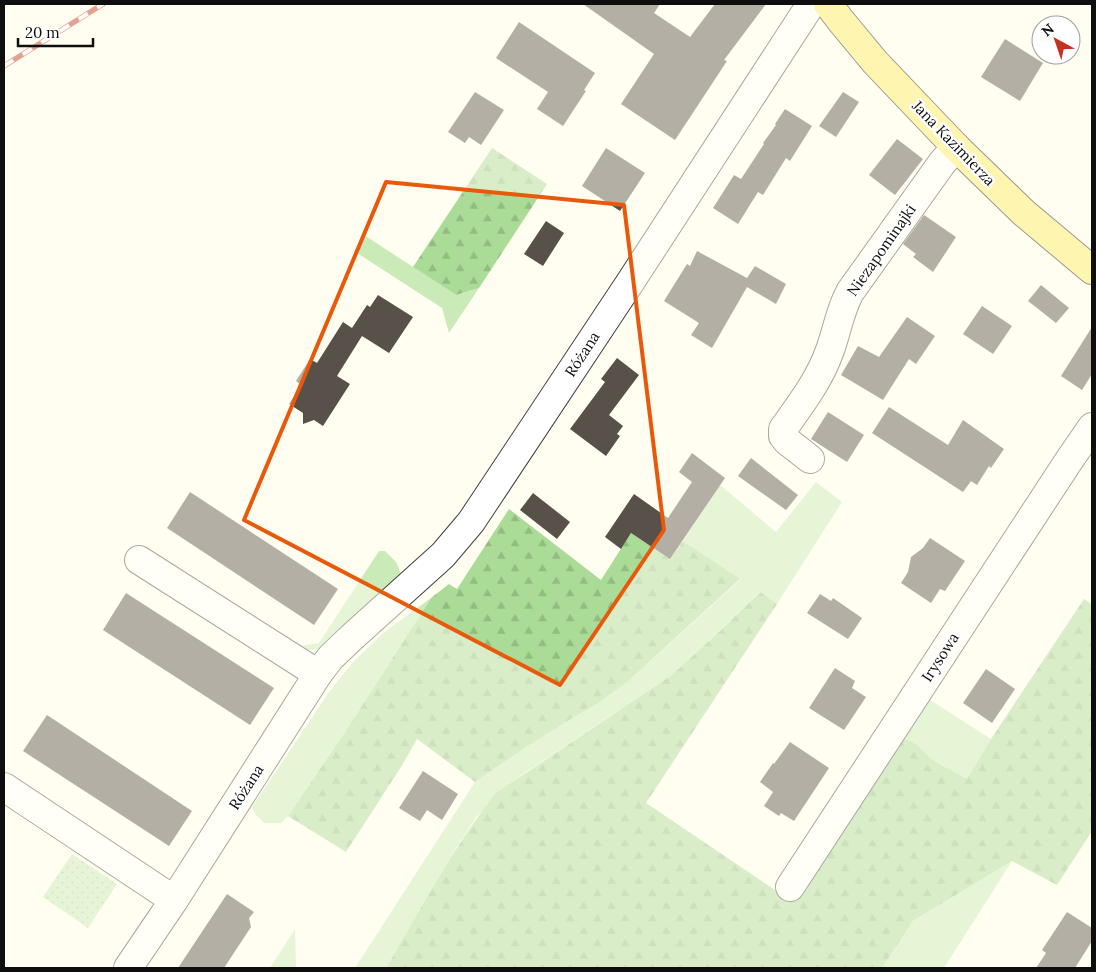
<svg xmlns="http://www.w3.org/2000/svg" width="1096" height="972" font-family="Lora,serif">
  <defs>
    <pattern id="forest-firs" width="22" height="20" patternUnits="userSpaceOnUse" patternTransform="scale(1.25)"><rect width="22" height="20" fill="#abdc97"/><path d="M5 1l3.5 6h-7zM16 11l3.5 6h-7z" fill="#92bc81"/></pattern>
    <pattern id="park-dots" width="8" height="8" patternUnits="userSpaceOnUse" patternTransform="scale(1.25)"><rect width="8" height="8" fill="#caebb8"/><path d="M2 2h.1M6 6h.1" fill="none" stroke="#acc89d" stroke-width="1.8" stroke-linecap="round"/></pattern>
  </defs>
  <rect width="100%" height="100%" fill="#fffef0"/>
  <g fill="#caebb8">
    <path d="M364,235l92,60 23,-7 -30,45 -7,-25 -88,-57z"/>
    <path d="M816,482l26,20 -65,102 -18,-12 -38,38 -48,44 -150,100 -46,42 -22,34 -69,118h-31l120,-186 53,-36 41,-26 28,-16 29,-21 114,-103 -57,-39 37,-56 56,47z"/>
    <path d="M379,551h6l11,11 6,14 -82,73 -12,1 -7,-4 18,-3z"/>
    <path d="M431,598l-86,134 -57,84 -7,7h-17l-8,-8 -4,-8 77,-115 25,-31 29,-28z"/>
    <path d="M924,696l67,43 -24,41c-10,-7 -21,-12 -31,-18 -17,-12 -16,-22 -40,-24z"/>
    <path d="M1012,861l-68,107h-62l31,-47z"/>
    <path d="M295,929l1,39h-26z"/>
  </g>
  <g fill="url(#forest-firs)">
    <path d="M492,148l55,36 -68,104 -23,7 -43,-28z"/>
    <path d="M509,509l92,71 30,-47 39,26 13,-18 57,38 -114,104 -29,21 -28,16 -41,26 -53,36 -58,-43 -16,28 -55,85 -58,-36 57,-84 86,-134 18,-14 8,5z"/>
    <path d="M760,592l17,12 -131,199 144,97 106,-162c24,2 23,12 40,24 10,6 21,11 31,17l24,-40 93,-140 8,5v227l-35,54 -45,-24 -99,60 -31,47h-496c35,-59 67,-121 110,-175l177,-119 48,-44z"/>
  </g>
  <path fill="url(#park-dots)" d="M72,854l45,30 -29,44 -45,-31z"/>
  <g fill="#57514a">
    <path d="M583,4h77l-6,9 36,24 25,-33h51l-42,56 3,1 -52,79 -54,-36 33,-50z"/>
    <path d="M519,22l76,51 -11,17 2,1 -23,35 -26,-17 11,-17 -52,-34z"/>
    <path d="M1005,39l38,24 -23,38 -39,-24z"/>
    <path d="M475,92l29,18 -23,35 -12,-8 -4,6 -17,-11z"/>
    <path d="M843,92l16,10 -23,35 -17,-11z"/>
    <path d="M785,109l27,17 -22,35 -4,-3 -23,37 -5,-3 -20,32 -25,-16 21,-33 7,4 23,-35 -1,-1 13,-18 -1,-1z"/>
    <path d="M897,139l26,20 -28,36 -26,-20z"/>
    <path d="M606,148l39,25 -25,38 -38,-25z"/>
    <path d="M924,215l32,22 -23,35 -20,-15 3,-3 -13,-10z"/>
    <path d="M546,221l18,12 -21,33 -19,-12z"/>
    <path d="M697,251l50,27 8,-12 31,18 -10,20 -29,-17 -35,61 -21,-13 8,-12 -35,-22 23,-37 3,2z"/>
    <path d="M1041,285l28,23 -13,15 -28,-22z"/>
    <path d="M378,295l35,22 -24,36 -27,-17 -25,40 13,8 -27,42 -9,-6 -11,4v-11l-14,-9 12,-19 -5,-4 14,-22 7,4 26,-41 9,6 15,-23 3,2z"/>
    <path d="M982,306l30,20 -19,28 -30,-20z"/>
    <path d="M907,317l28,19 -19,28 -7,-5 -26,41 -42,-25 17,-29 21,11z"/>
    <path d="M1092,327v47l-10,16 -21,-14z"/>
    <path d="M617,358l22,17 -30,40 14,11 -6,8 3,2 -14,20 -36,-27 35,-47 -4,-3z"/>
    <path d="M889,407l59,38 15,-25 41,29 -13,19 -2,-2 -12,19 -6,-4 -8,11 -91,-59z"/>
    <path d="M828,412l36,23 -17,27 -36,-23z"/>
    <path d="M692,453l33,25 -55,81 -39,-26 -10,16 -16,-12 29,-43 34,24 24,-36 -13,-10z"/>
    <path d="M751,458l47,37 -12,15 -48,-34z"/>
    <path d="M190,492l148,97 -24,36 -147,-97z"/>
    <path d="M533,493l37,29 -13,17 -37,-29z"/>
    <path d="M930,538l35,23 -20,30 -5,-2 -9,14 -30,-20 7,-11 3,-15 12,-9z"/>
    <path d="M126,593l148,95 -24,37 -147,-95z"/>
    <path d="M820,594l11,7 2,-3 29,20 -14,21 -41,-26z"/>
    <path d="M835,668l20,13 -3,7 14,9 -22,33 -35,-22z"/>
    <path d="M986,669l29,20 -23,34 -29,-20z"/>
    <path d="M47,715l145,96 -23,35 -146,-95z"/>
    <path d="M790,742l39,26 -35,53 -13,-8 -2,3 -15,-10 9,-14 -13,-10 13,-19 1,1z"/>
    <path d="M423,771l35,23 -16,26 -15,-10 -7,11 -21,-13z"/>
    <path d="M227,894l27,18 -5,6 2,9 -27,41h-46z"/>
    <path d="M1067,912l25,16v13l-17,27h-39l10,-15 -4,-3z"/>
  </g>
  <g fill="none" stroke-linecap="round" stroke-linejoin="round">
    <defs>
      <g id="minor">
        <path d="M810,459l-23,-18 -4,-5v-7c18,-25 37,-50 47,-79 7,-19 10,-40 20,-58l92,-129 14,-16"/>
        <path d="M139,560l179,114"/>
        <path d="M4,787l170,113"/>
        <path d="M790,887l278,-425 24,-35"/>
        <path d="M128,968l46,-68 144,-226 13,-17 20,-19 92,-83 28,-33 160,-241 180,-277"/>
      </g>
      <path id="major" d="M828,4l13,17 34,41 81,85 68,66 68,57"/>
    </defs>
    <use href="#minor" stroke="#414141" stroke-width="30"/>
    <use href="#major" stroke="#1f1f1f" stroke-width="30"/>
    <use href="#minor" stroke="#fff" stroke-width="28"/>
    <use href="#major" stroke="#fcee63" stroke-width="28"/>
    <defs>
      <path id="rail" d="M4,66l99,-62"/>
    </defs>
    <use href="#rail" stroke="#c33322" stroke-width="5.5"/>
    <use href="#rail" stroke="#fff" stroke-width="4" stroke-dasharray="11" stroke-linecap="butt"/>
  </g>
  <path d="M0 0H1096V972H0ZM386,182l238,23 40,325 -104,155 -316,-165z" fill="#fffef0" fill-opacity=".55" fill-rule="evenodd"/>
  <path fill="none" stroke="#e8590c" stroke-width="4" stroke-linejoin="round" d="M386,182l238,23 40,325 -104,155 -316,-165z"/>
  <g text-anchor="middle" dominant-baseline="central" stroke-width="5" stroke-linejoin="round" paint-order="stroke">
    <g font-size="15" fill="#0e0e0e" stroke="#fff">
      <text transform="translate(954 143) rotate(46)">Jana Kazimierza</text>
      <text transform="translate(881 250) rotate(-55)">Niezapominajki</text>
      <text transform="translate(582 354) rotate(-57)">Różana</text>
      <text transform="translate(940 657) rotate(-57)">Irysowa</text>
      <text transform="translate(246 787) rotate(-57)">Różana</text>
    </g>
  </g>
  <rect width="1096" height="972" fill="none" stroke="#0e0e0e" stroke-width="10"/>
  <g transform="translate(1056 40) rotate(320)"><circle r="24" fill="#ffffff" stroke="#9f9f9f"/>
  <path d="M0-4L9 19L0 12L-9 19Z" fill="#c33322"/>
  <text y="-8" font-size="14" font-weight="bold" text-anchor="middle" fill="#0e0e0e">N</text>
  </g>
  <path d="M18 38v8h75v-8" fill="none" stroke="#0e0e0e" stroke-width="2.5"/>
  <text x="25" y="38" font-size="15" fill="#0e0e0e" stroke="#ffffff" stroke-width="4" paint-order="stroke">20 m</text>
</svg>
